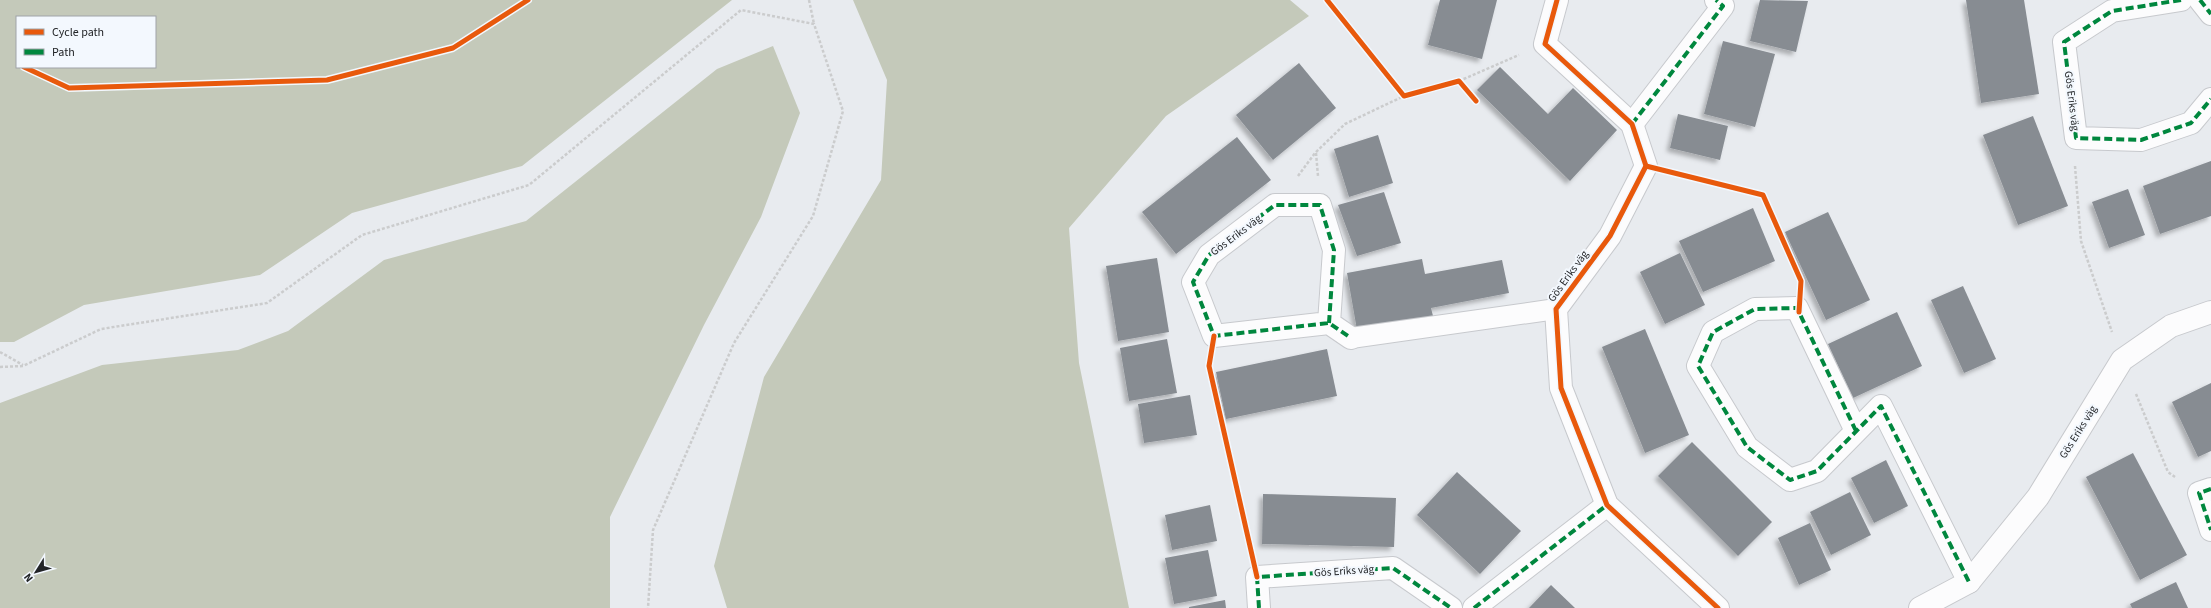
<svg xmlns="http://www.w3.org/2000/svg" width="2211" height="608" font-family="'Source Sans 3',sans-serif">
  <defs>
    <filter id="shadow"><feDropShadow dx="-3.5" dy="3.5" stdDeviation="2" flood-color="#0004"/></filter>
  </defs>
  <rect width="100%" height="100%" fill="#e8ebef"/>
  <g fill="#c4c9ba" fill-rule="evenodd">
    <path d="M0,0h732l-210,166 -170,47 -92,62 -176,30 -70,37h-14zM17,17h138v50h-138z"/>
    <path d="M853,0h437l19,16 -143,100 -97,112 10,135 50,245h-402l-13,-42 50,-189 117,-197 6,-100z"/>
    <path d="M773,46l27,67 -39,104 -57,108 -94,192v91h-610v-205l102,-38 136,-15 50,-19 96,-71 142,-39 191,-152z"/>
  </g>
  <g fill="#878c92" filter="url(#shadow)">
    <path d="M1440,0h57l-15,59 -54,-14z"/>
    <path d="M1760,0l48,1 -12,51 -46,-11z"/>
    <path d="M1966,0h58l15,94 -58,9z"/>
    <path d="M1723,41l52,13 -20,73 -51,-13z"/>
    <path d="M1299,63l37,45 -63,52 -37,-45z"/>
    <path d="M1500,67l48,47 25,-26 44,42 -47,51 -93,-91z"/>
    <path d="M1678,114l50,12 -8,34 -50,-12z"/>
    <path d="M2033,116l35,90 -50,19 -35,-90z"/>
    <path d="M1378,135l15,48 -44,14 -15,-48z"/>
    <path d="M1237,137l34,43 -95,74 -34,-42z"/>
    <path d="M2211,161v55l-51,18 -17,-48z"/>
    <path d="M2128,189l17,46 -36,13 -17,-46z"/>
    <path d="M1384,192l17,51 -44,13 -19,-51z"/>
    <path d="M1753,208l22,53 -72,31 -24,-51z"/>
    <path d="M1828,212l42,88 -44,20 -41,-88z"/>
    <path d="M1680,253l25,52 -40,19 -25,-52z"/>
    <path d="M1157,258l12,74 -51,9 -12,-75z"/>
    <path d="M1422,259l3,15 77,-14 7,33 -78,15 2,8 -76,14 -10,-57z"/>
    <path d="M1963,286l33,73 -32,14 -33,-73z"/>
    <path d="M1897,312l25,54 -69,32 -25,-54z"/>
    <path d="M1645,329l44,106 -44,18 -43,-106z"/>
    <path d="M1167,339l10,54 -48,8 -9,-53z"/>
    <path d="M1327,349l10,47 -111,23 -10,-47z"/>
    <path d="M2211,383v68l-13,6 -26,-55z"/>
    <path d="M1190,395l7,40 -53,8 -6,-39z"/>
    <path d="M1692,442l80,80 -34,34 -80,-80z"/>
    <path d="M2133,453l54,102 -47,25 -54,-103z"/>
    <path d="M1886,460l22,46 -34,17 -23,-45z"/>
    <path d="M1457,472l64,59 -41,43 -63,-59z"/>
    <path d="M1850,492l21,43 -40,20 -21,-43z"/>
    <path d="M1263,494l133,4 -2,49 -132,-3z"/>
    <path d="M1210,505l7,36 -45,9 -7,-35z"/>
    <path d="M1810,523l21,47 -32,15 -21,-47z"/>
    <path d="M1208,550l9,46 -43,8 -9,-46z"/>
    <path d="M2176,582l12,26h-56l-2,-4z"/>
    <path d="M1551,585l24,23h-46z"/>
    <path d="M1225,600l1,8h-37v-1z"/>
  </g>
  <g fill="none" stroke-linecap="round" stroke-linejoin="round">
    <defs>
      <path id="service" d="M1351,338l205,-29"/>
      <g id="minor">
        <path d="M1557,0l-12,44 87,80 14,42 -36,70 -54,73 5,79 46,117 111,103"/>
        <path d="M2181,0l-69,11 -48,31 12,96 65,2 50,-17 20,-24"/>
        <path d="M2200,0l11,14"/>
        <path d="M1632,124l91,-118 -7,-6"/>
        <path d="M1329,323l5,-73 -14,-45h-45l-66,50 -16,27 21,54 115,-13 22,15"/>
        <path d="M1856,431l-59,-123 -42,1 -42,23 -15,34 49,81 43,33 27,-9 64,-65 88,176"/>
        <path d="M2211,489l-12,4 12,37"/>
        <path d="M1259,608l-2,-31 136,-9 58,40"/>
        <path d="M1474,608l133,-103"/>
        <path d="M1920,608l49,-26 69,-85 84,-137 49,-34 40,-14"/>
      </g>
    </defs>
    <use href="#service" stroke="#c7c9cd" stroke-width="22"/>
    <use href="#minor" stroke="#c7c9cd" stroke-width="24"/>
    <g stroke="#cbcccd" stroke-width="2.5" stroke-dasharray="3 2" stroke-linecap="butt">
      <path d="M809,0l5,24"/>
      <path d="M1459,81l60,-26"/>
      <path d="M1316,153l2,23"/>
      <path d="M2075,166l6,75 31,91"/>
      <path d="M1298,176l17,-23 30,-29 59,-28"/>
      <path d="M0,352l23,13"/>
      <path d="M0,367l23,-1 78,-37 166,-26 95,-68 167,-50 212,-175 73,14 29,87 -30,105 -79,127 -81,187 -5,78"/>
      <path d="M2136,394l32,78 7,5"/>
    </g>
    <use href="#service" stroke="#fcfcfd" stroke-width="20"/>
    <use href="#minor" stroke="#fcfcfd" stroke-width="22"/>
    <g stroke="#00873e" stroke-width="4" stroke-dasharray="8 4" stroke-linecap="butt">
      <path d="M2181,0l-69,11 -48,31 12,96 65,2 50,-17 20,-24"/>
      <path d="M2200,0l11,14"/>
      <path d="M1632,124l91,-118 -7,-6"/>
      <path d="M1329,323l5,-73 -14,-45h-45l-66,50 -16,27 21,54 115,-13 22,15"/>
      <path d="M1856,431l-59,-123 -42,1 -42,23 -15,34 49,81 43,33 27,-9 64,-65 88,176"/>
      <path d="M2211,489l-12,4 12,37"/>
      <path d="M1259,608l-2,-31 136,-9 58,40"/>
      <path d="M1474,608l133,-103"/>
    </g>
    <defs>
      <g id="cycleway">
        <path d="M1327,0l77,96 55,-15 17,20"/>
        <path d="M1557,0l-12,44 87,80 14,42 -36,70 -54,73 5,79 46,117 111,103"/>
        <path d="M24,67l45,21 258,-8 126,-32 75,-48"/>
        <path d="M1646,166l117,29 38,86 -2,31"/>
        <path d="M1214,336l-5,30 48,211"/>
      </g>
    </defs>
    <use href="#cycleway" stroke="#f3f8fe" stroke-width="8"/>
    <use href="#cycleway" stroke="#e8590c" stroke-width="5"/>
  </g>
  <g text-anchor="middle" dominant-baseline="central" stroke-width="4" stroke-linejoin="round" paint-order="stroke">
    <g font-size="11" fill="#222427" stroke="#f3f8fe">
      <text transform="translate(2072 101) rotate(83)">Gös Eriks väg</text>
      <text transform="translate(1236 235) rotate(-37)">Gös Eriks väg</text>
      <text transform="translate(1568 276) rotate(-54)">Gös Eriks väg</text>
      <text transform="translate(2078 432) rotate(-58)">Gös Eriks väg</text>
      <text transform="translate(1344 571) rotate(-4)">Gös Eriks väg</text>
    </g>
  </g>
  <rect x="16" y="16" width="140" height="52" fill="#f3f8fe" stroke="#9fa3a8"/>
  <rect x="24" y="29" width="20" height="6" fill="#e8590c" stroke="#9fa3a8"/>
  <text x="52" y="36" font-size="12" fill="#222427">Cycle path</text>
  <rect x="24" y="49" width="20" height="6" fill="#00873e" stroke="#9fa3a8"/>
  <text x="52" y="56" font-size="12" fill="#222427">Path</text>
  <g transform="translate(36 572) rotate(233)" stroke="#f3f8fe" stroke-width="3" paint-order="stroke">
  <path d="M0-3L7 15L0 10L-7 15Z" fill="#222427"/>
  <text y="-6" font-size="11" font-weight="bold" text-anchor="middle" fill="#222427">N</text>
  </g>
</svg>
